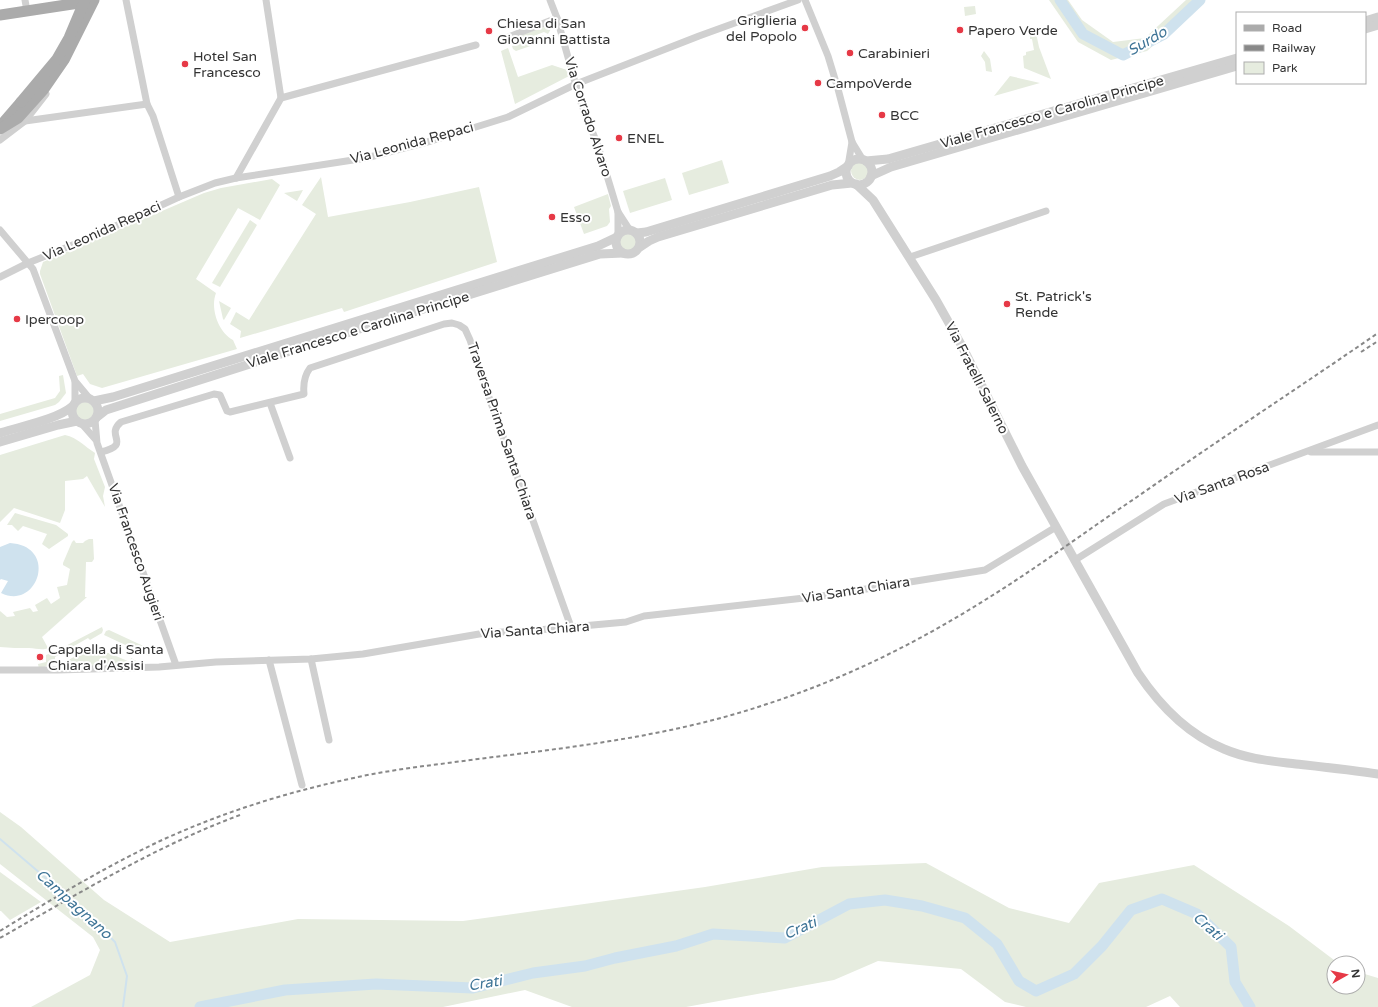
<svg xmlns="http://www.w3.org/2000/svg" width="1378" height="1007" font-family="'Varela Round',sans-serif">
  <rect width="100%" height="100%" fill="#fff"/>
  <g fill="#e6ecdf">
    <path d="M1049,0h19l14,20 31,22 32,-4 41,-38h19l-58,51 -36,9 -33,-18z"/>
    <path d="M975,6l1,8 -11,2 -1,-9z"/>
    <path d="M551,24l1,3 -4,7 -4,-2 -34,13 -2,-1 3,-5z"/>
    <path d="M1036,33l3,14 12,32 -27,-11 -1,-12 3,-1v-3l8,-2 -2,-11h-2v-5z"/>
    <path d="M544,35l3,2 -2,4 -29,10 -3,-2 -1,-3z"/>
    <path d="M508,48l10,29 34,-12 15,5 2,6 -54,28 -14,-53z"/>
    <path d="M984,51l6,8 2,13 -6,-1 -1,-9 -4,-6z"/>
    <path d="M1010,76l30,7 -46,13z"/>
    <path d="M722,160l7,23 -40,12 -7,-22z"/>
    <circle cx="860" cy="171" r="9"/>
    <path d="M321,177l7,40 82,-15 69,-15 18,75 -153,50 -2,-4 -102,30 1,-7 -11,-7 6,-12 13,8 67,-106 -14,-9z"/>
    <path d="M665,178l7,22 -42,13 -7,-22z"/>
    <path d="M272,179l8,6 -20,35 -22,-12 -42,71 20,14c-6,15 2,39 17,47l4,9 -135,39 -12,-4 -7,-10 -6,2 -37,-102v-3l3,-9 161,-69 17,-5z"/>
    <path d="M303,190l-6,11 -13,-8z"/>
    <path d="M608,194l3,12 -2,3 1,13 -3,4 -23,8 -10,-27z"/>
    <path d="M250,220l7,5 -37,62 -8,-4z"/>
    <circle cx="628" cy="242" r="9"/>
    <path d="M219,301l12,7 -7,12 -1,-1z"/>
    <path d="M63,375l3,18 -7,9 -4,3 -55,16v-7l55,-16 5,-7 -1,-15z"/>
    <circle cx="85" cy="411" r="9"/>
    <path d="M65,435c13,3 19,11 30,18l-1,6 11,28 -2,9 2,11 -18,-31 -4,3 -18,2v29l-5,13 -46,-15 -14,14v-67z"/>
    <path d="M15,513l41,12 12,9v2l-19,13 -7,-5 5,-10 -24,-8 -5,5 -6,-6h-5z"/>
    <path d="M89,539h4l1,20 -2,3h-6l-1,35h2l-45,40 6,11c-6,3 -12,0 -19,0 -10,0 -19,0 -29,-1v-36l7,6 8,-1 -2,-4 17,-4 3,4 5,-1 -3,-6 12,-7 4,6 9,-6 -3,-11 10,-2 3,-16 -7,-4v-2l9,-21 2,-2 2,3h7l2,-2z"/>
    <path d="M102,627l1,3 -1,3 -12,7 -2,-2 -33,19v4l-12,7 -4,1 -1,-5 8,-2v-7l8,-3z"/>
    <path d="M109,630l43,20 -2,5 -1,1 -45,-21 2,-4z"/>
    <path d="M97,652l12,1 21,9 1,-4 9,5 -2,2 -76,2 -1,-2 2,-2 18,-10 5,2z"/>
    <path d="M0,812l21,15 83,73 66,42 128,-23 165,2 242,-34 117,-20 104,-4 83,45 60,15 30,-40 95,-18 95,61 49,37h-4v24h24v-15l20,6v29h-198l-10,-11 -24,11h-120l-21,-5 -44,-33 -83,-8 -44,19 -148,27h-114l-47,-17 -82,17h-412l59,-32 10,-25 -7,-13 -93,-73z"/>
    <path d="M0,872l41,30 -31,18 -9,-9h-1z"/>
  </g>
  <path fill="#cfe2ee" d="M10,543c49,3 28,68 -9,50l7,-12 -7,-2 -1,1v-33z"/>
  <g fill="none" stroke-linecap="round" stroke-linejoin="round">
    <path stroke="#cfe2ee" stroke-width="2" d="M0,839l81,69 34,34 12,34 -4,31"/>
    <g stroke="#cfe2ee" stroke-width="11">
      <path d="M1060,0l23,34 40,21 41,-21 36,-34"/>
      <path d="M200,1007l85,-17 91,-6 97,4 60,-15 52,-7 30,-8 61,-12 37,-12 72,4 64,-34 36,-4 37,6 43,12 32,26 22,37 17,10 38,-17 28,-28 29,-36 31,-11 35,15 34,33 4,35 15,25"/>
    </g>
    <g stroke="#d0d0d0" stroke-width="7">
      <path d="M25,0l2,11"/>
      <path d="M126,0l21,104 6,12 26,81"/>
      <path d="M550,0l7,18 23,82 18,46 20,66 11,17"/>
      <path d="M805,0l23,56 10,33 14,53 11,18"/>
      <path d="M501,40l56,-22"/>
      <path d="M281,98l195,-53"/>
      <path d="M25,121l122,-17"/>
      <path d="M0,140l25,-19 21,-27"/>
      <path d="M848,166l4,-24"/>
      <path d="M236,178l45,-80 -15,-98"/>
      <path d="M0,230l33,39 42,112 15,18"/>
      <path d="M618,235v-23"/>
      <path d="M910,257l136,-46"/>
      <path d="M0,277l28,-14 57,-23 94,-43 36,-14 21,-5 130,-20 65,-17 77,-24 68,-33 123,-48 99,-36"/>
      <path d="M75,382v21"/>
      <path d="M270,403l20,55"/>
      <path d="M95,420l2,23 79,222"/>
      <path d="M81,423l15,17"/>
      <path d="M101,452c32,-8 3,-16 20,-30l93,-28 6,1 7,16 3,1 74,-18c-1,-10 0,-18 6,-26l134,-44 8,-1 7,2 6,4 5,11 16,49 85,238"/>
      <path d="M1311,452h67"/>
      <path d="M1075,560l89,-56 214,-79"/>
      <path d="M311,659l18,81"/>
      <path d="M269,660l33,125"/>
      <path d="M0,670h58l101,-3 57,-5 95,-3 52,-5 122,-21 53,-3 88,-8 18,-6 178,-20 163,-26 71,-43"/>
    </g>
    <g stroke="#d0d0d0" stroke-width="9">
      <path d="M1365,21l13,-4"/>
      <path d="M1365,29l13,-4"/>
      <circle cx="859" cy="172" r="13"/>
      <path d="M866,161l22,-2 349,-101"/>
      <path d="M871,176l20,-9 346,-101"/>
      <path d="M856,184l17,16 63,100 27,48 59,118 116,207c22,33 49,61 86,76 23,10 48,12 72,15 27,3 55,6 82,10"/>
      <circle cx="628" cy="242" r="12"/>
      <path d="M637,233l9,-1 184,-56 9,-4 9,-6"/>
      <path d="M640,247l9,-6 9,-4 174,-52 20,-2"/>
      <circle cx="85" cy="411" r="13"/>
      <path d="M94,401l19,-4 485,-151 19,-9"/>
      <path d="M97,417l9,-7 234,-75 260,-81 23,-1"/>
      <path d="M0,433c22,-7 56,-13 73,-27"/>
      <path d="M0,442l58,-17 19,-4"/>
    </g>
    <g stroke="#ababab" stroke-width="11">
      <path d="M0,15l92,-14"/>
      <path d="M3,123l18,-21"/>
      <path d="M0,129l18,-11 26,-29 20,-29 30,-60"/>
    </g>
    <g stroke="#888" stroke-width="2" stroke-dasharray="4 3" stroke-linecap="butt">
      <path d="M1361,352l17,-11"/>
      <path d="M0,931c52,-32 105,-64 160,-90 61,-28 124,-48 189,-62 43,-10 86,-14 129,-20 96,-12 193,-23 286,-54 78,-25 151,-61 221,-105 52,-32 101,-69 152,-103 80,-56 161,-109 241,-164"/>
      <path d="M0,938c78,-44 156,-92 240,-123"/>
    </g>
    <path stroke="#ababab" stroke-width="11" d="M21,102l36,-43 12,-21 16,-38"/>
  </g>
  <g fill="#e63946" stroke="#fff" stroke-width="1.5">
    <circle cx="805" cy="28" r="4"/>
    <circle cx="960" cy="30" r="4"/>
    <circle cx="489" cy="31" r="4"/>
    <circle cx="850" cy="53" r="4"/>
    <circle cx="185" cy="64" r="4"/>
    <circle cx="818" cy="83" r="4"/>
    <circle cx="882" cy="115" r="4"/>
    <circle cx="619" cy="138" r="4"/>
    <circle cx="552" cy="217" r="4"/>
    <circle cx="1007" cy="304" r="4"/>
    <circle cx="17" cy="319" r="4"/>
    <circle cx="40" cy="657" r="4"/>
  </g>
  <g text-anchor="middle" dominant-baseline="central" stroke-width="4" stroke-linejoin="round" paint-order="stroke">
    <g font-size="14" fill="#333" stroke="#fff" text-anchor="start">
      <text x="797" y="20" text-anchor="end">Griglieria<tspan x="797" dy="16">del Popolo</tspan></text>
      <text x="497" y="23">Chiesa di San<tspan x="497" dy="16">Giovanni Battista</tspan></text>
      <text x="968" y="30">Papero Verde</text>
      <text x="858" y="53">Carabinieri</text>
      <text x="193" y="56">Hotel San<tspan x="193" dy="16">Francesco</tspan></text>
      <text x="826" y="83">CampoVerde</text>
      <text x="890" y="115">BCC</text>
      <text x="627" y="138">ENEL</text>
      <text x="560" y="217">Esso</text>
      <text x="1015" y="296">St. Patrick's<tspan x="1015" dy="16">Rende</tspan></text>
      <text x="25" y="319">Ipercoop</text>
      <text x="48" y="649">Cappella di Santa<tspan x="48" dy="16">Chiara d'Assisi</tspan></text>
    </g>
    <g font-size="14" fill="#333" stroke="#fff">
      <text transform="translate(1052 112) rotate(-16)">Viale Francesco e Carolina Principe</text>
      <text transform="translate(588 117) rotate(72)">Via Corrado Alvaro</text>
      <text transform="translate(412 143) rotate(-15)">Via Leonida Repaci</text>
      <text transform="translate(102 231) rotate(-24)">Via Leonida Repaci</text>
      <text transform="translate(358 330) rotate(-17)">Viale Francesco e Carolina Principe</text>
      <text transform="translate(977 378) rotate(63)">Via Fratelli Salerno</text>
      <text transform="translate(502 431) rotate(71)">Traversa Prima Santa Chiara</text>
      <text transform="translate(1222 483) rotate(-20)">Via Santa Rosa</text>
      <text transform="translate(136 552) rotate(71)">Via Francesco Augieri</text>
      <text transform="translate(856 590) rotate(-9)">Via Santa Chiara</text>
      <text transform="translate(535 630) rotate(-4)">Via Santa Chiara</text>
    </g>
    <g font-size="15" font-style="italic" fill="#3f7597" stroke="#fff">
      <text transform="translate(1147 41) rotate(-30)">Surdo</text>
      <text transform="translate(74 904) rotate(42)">Campagnano</text>
      <text transform="translate(1208 926) rotate(41)">Crati</text>
      <text transform="translate(800 928) rotate(-24)">Crati</text>
      <text transform="translate(485 983) rotate(-10)">Crati</text>
    </g>
  </g>
  <rect x="1236" y="12" width="130" height="72" fill="#ffffff" stroke="#adadad"/>
  <rect x="1244" y="25" width="20" height="6" fill="#ababab" stroke="#adadad"/>
  <text x="1272" y="32" font-size="12" fill="#333333">Road</text>
  <rect x="1244" y="45" width="20" height="6" fill="#888888" stroke="#adadad"/>
  <text x="1272" y="52" font-size="12" fill="#333333">Railway</text>
  <rect x="1244" y="62" width="20" height="12" fill="#e6ecdf" stroke="#adadad"/>
  <text x="1272" y="72" font-size="12" fill="#333333">Park</text>
  <g transform="translate(1346 975) rotate(82)"><circle r="19" fill="#ffffff" stroke="#adadad"/>
  <path d="M0-3L7 15L0 10L-7 15Z" fill="#e63946"/>
  <text y="-6" font-size="11" font-weight="bold" text-anchor="middle" fill="#333333">N</text>
  </g>
</svg>
